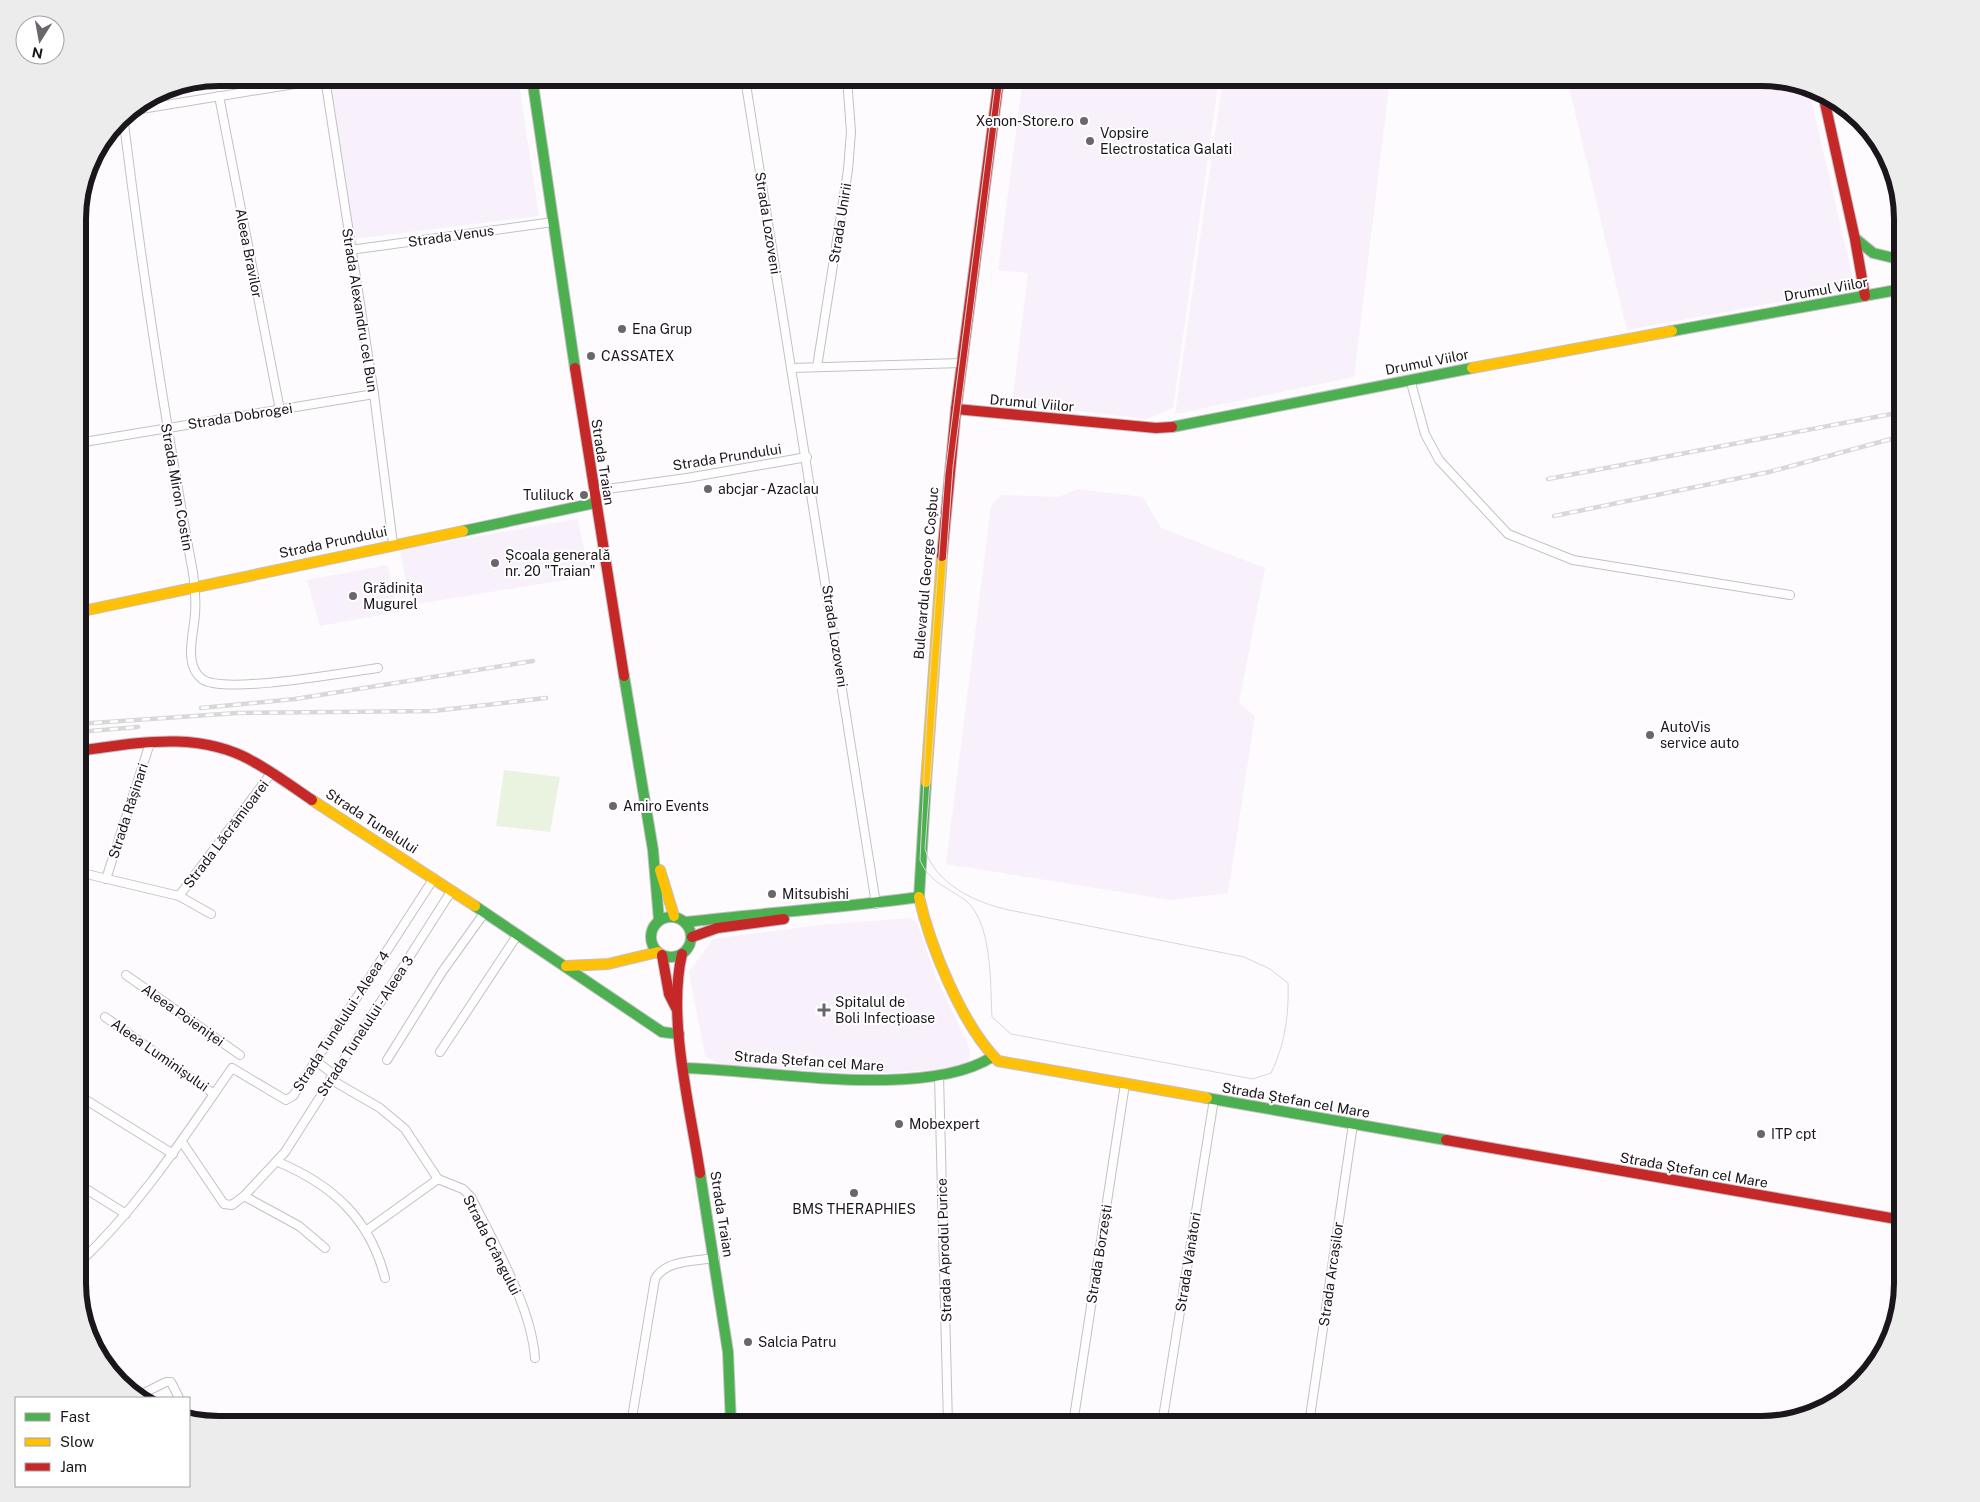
<svg xmlns="http://www.w3.org/2000/svg" width="1980" height="1502" font-family="'Public Sans',sans-serif">
  <rect width="100%" height="100%" fill="#fdfbfe"/>
  <g fill="#f8f0fa">
    <path d="M330,78h188l21,138 -185,23z"/>
    <path d="M1023,78h196l-46,330 -27,11 -134,-16 16,-130 -30,-3z"/>
    <path d="M1223,78h167l-36,299 -179,37z"/>
    <path d="M1615,78h146l47,8 47,202 -228,42 -58,-243z"/>
    <path d="M1078,489l65,8 18,31 104,40 -26,135 16,13 -27,177 -57,7 -225,-36 45,-358 10,-11 57,2z"/>
    <path d="M578,519l11,57 -178,29 -11,-55z"/>
    <path d="M388,565l9,47 -77,14 -13,-46z"/>
    <path d="M910,918l7,5 20,57 29,60 4,12 -2,13 -37,5 -59,4 -151,-9 -16,-9 -16,-84 24,-33 107,-14z"/>
  </g>
  <path fill="#eaf3e0" d="M504,770l56,7 -10,55 -54,-6z"/>
  <g fill="none" stroke-linecap="round" stroke-linejoin="round">
    <defs>
      <g id="street">
        <path d="M325,78l49,316 19,150"/>
        <path d="M745,78l131,826"/>
        <path d="M219,96l61,314"/>
        <path d="M129,111l196,-32"/>
        <path d="M123,116c19,153 42,305 70,457 2,13 3,27 2,41 -1,20 -12,50 7,65 21,16 145,-7 176,-11"/>
        <path d="M350,250l203,-28"/>
        <path d="M817,367l31,-197 3,-38 -4,-54"/>
        <path d="M791,368l171,-5"/>
        <path d="M1410,379l15,55 14,26 69,74 65,26 217,35"/>
        <path d="M78,443l296,-49"/>
        <path d="M593,491l94,-13 120,-21"/>
        <path d="M78,584l6,26"/>
        <path d="M78,872l101,24 32,18"/>
        <path d="M106,879l44,-136"/>
        <path d="M179,896l93,-124"/>
        <path d="M126,975l114,80"/>
        <path d="M105,1017l109,77"/>
        <path d="M440,1052l78,-118"/>
        <path d="M387,1060l55,-88 43,-60"/>
        <path d="M316,1061l17,13"/>
        <path d="M939,1076l9,348"/>
        <path d="M330,1079l50,29 25,21 33,50 25,10 8,8c23,47 60,108 64,161"/>
        <path d="M78,1095l95,59"/>
        <path d="M182,1142l42,62 8,1 12,-9 41,-44 167,-262"/>
        <path d="M278,1162c55,23 92,57 107,116"/>
        <path d="M78,1184l48,30"/>
        <path d="M244,1196l55,30 26,22"/>
        <path d="M367,1230l71,-51"/>
        <path d="M78,1264c61,-57 106,-127 154,-196l54,32 7,-4 141,-218"/>
        <path d="M136,1397l30,-15h5l8,16"/>
        <path d="M631,1424l24,-145c10,-19 41,-18 60,-21"/>
        <path d="M1073,1424l52,-340"/>
        <path d="M1162,1424l52,-325"/>
        <path d="M1309,1424l44,-300"/>
      </g>
      <g id="fast">
        <path d="M532,78l43,290"/>
        <path d="M1856,239l17,14 29,7"/>
        <path d="M1672,331l230,-42"/>
        <path d="M1172,427l300,-59"/>
        <path d="M463,531l132,-28"/>
        <path d="M624,676l29,174 6,70"/>
        <path d="M475,906l187,126 17,2"/>
        <circle cx="671" cy="937" r="20"/>
        <path d="M686,922c78,-9 155,-14 233,-25l7,-115"/>
        <path d="M685,1068c81,2 239,32 307,-11"/>
        <path d="M1207,1098l239,42"/>
        <path d="M700,1173l28,179 3,72"/>
      </g>
      <g id="slow">
        <path d="M1472,368l200,-37"/>
        <path d="M78,612l385,-81"/>
        <path d="M926,782l16,-226"/>
        <path d="M312,800l163,106"/>
        <path d="M660,870l14,46"/>
        <path d="M919,897c11,49 43,128 79,164l209,37"/>
        <path d="M566,966l42,-2 50,-12"/>
      </g>
      <g id="jam">
        <path d="M1823,94l32,145 10,57"/>
        <path d="M575,368l49,308"/>
        <path d="M956,409l43,-331"/>
        <path d="M942,556l14,-147 200,19 16,-1"/>
        <path d="M78,751c60,-8 121,-21 176,11 20,11 39,25 58,38"/>
        <path d="M692,937l25,-9 67,-9"/>
        <path d="M682,954c-15,64 8,153 18,219"/>
        <path d="M662,955l7,39 7,14"/>
        <path d="M1446,1140l456,80"/>
      </g>
    </defs>
    <use href="#street" stroke="#c4c0c5" stroke-width="10"/>
    <use href="#fast" stroke="#c4c0c5" stroke-width="12"/>
    <use href="#slow" stroke="#c4c0c5" stroke-width="12"/>
    <use href="#jam" stroke="#c4c0c5" stroke-width="12"/>
    <use href="#street" stroke="#fffeff" stroke-width="8"/>
    <use href="#fast" stroke="#4caf50" stroke-width="10"/>
    <use href="#slow" stroke="#ffc107" stroke-width="10"/>
    <use href="#jam" stroke="#c62828" stroke-width="10"/>
    <path stroke="#d8d8d9" stroke-width="1" d="M996,78l-51,396 -18,243 -7,143c9,22 27,27 45,40 28,22 25,85 27,117l19,17 242,45 18,-6c14,-29 18,-58 17,-90l-18,-14 -26,-12 -235,-47c-33,-7 -74,-26 -84,-61l28,-382 50,-389"/>
    <defs>
      <g id="rail">
        <path d="M1548,479l354,-67"/>
        <path d="M1554,516l215,-44 133,-36"/>
        <path d="M201,708l94,-9 238,-38"/>
        <path d="M78,724l159,-11 196,-2 113,-13"/>
        <path d="M78,732l60,-5"/>
      </g>
    </defs>
    <use href="#rail" stroke="#d8d8d9" stroke-width="4.5"/>
    <use href="#rail" stroke="#fff" stroke-width="2.5" stroke-dasharray="8" stroke-linecap="butt"/>
  </g>
  <g fill="#6a666b" stroke="#fff" stroke-width="2">
    <circle cx="1084" cy="121" r="5"/>
    <circle cx="1090" cy="141" r="5"/>
    <circle cx="622" cy="329" r="5"/>
    <circle cx="591" cy="356" r="5"/>
    <circle cx="708" cy="489" r="5"/>
    <circle cx="584" cy="495" r="5"/>
    <circle cx="495" cy="563" r="5"/>
    <circle cx="353" cy="596" r="5"/>
    <circle cx="1650" cy="735" r="5"/>
    <circle cx="613" cy="806" r="5"/>
    <circle cx="772" cy="894" r="5"/>
    <path d="M821.5 1002.5h5v5h5v5h-5v5h-5v-5h-5v-5h5z"/>
    <circle cx="899" cy="1124" r="5"/>
    <circle cx="1761" cy="1134" r="5"/>
    <circle cx="854" cy="1193" r="5"/>
    <circle cx="748" cy="1342" r="5"/>
  </g>
  <g text-anchor="middle" dominant-baseline="central" stroke-width="4" stroke-linejoin="round" paint-order="stroke">
    <g font-size="14" fill="#1b151c" stroke="#fff" text-anchor="start">
      <text x="1074" y="121" text-anchor="end">Xenon-Store.ro</text>
      <text x="1100" y="133">Vopsire<tspan x="1100" dy="16">Electrostatica Galati</tspan></text>
      <text x="632" y="329">Ena Grup</text>
      <text x="601" y="356">CASSATEX</text>
      <text x="718" y="489">abcjar - Azaclau</text>
      <text x="574" y="495" text-anchor="end">Tuliluck</text>
      <text x="505" y="555">Școala generală<tspan x="505" dy="16">nr. 20 "Traian"</tspan></text>
      <text x="363" y="588">Grădinița<tspan x="363" dy="16">Mugurel</tspan></text>
      <text x="1660" y="727">AutoVis<tspan x="1660" dy="16">service auto</tspan></text>
      <text x="623" y="806">Amiro Events</text>
      <text x="782" y="894">Mitsubishi</text>
      <text x="835" y="1002">Spitalul de<tspan x="835" dy="16">Boli Infecțioase</tspan></text>
      <text x="909" y="1124">Mobexpert</text>
      <text x="1771" y="1134">ITP cpt</text>
      <text x="854" y="1209" text-anchor="middle">BMS THERAPHIES</text>
      <text x="758" y="1342">Salcia Patru</text>
    </g>
    <g font-size="14" fill="#1b151c" stroke="#fff">
      <text transform="translate(768 223) rotate(81)">Strada Lozoveni</text>
      <text transform="translate(840 223) rotate(-81)">Strada Unirii</text>
      <text transform="translate(451 236) rotate(-8)">Strada Venus</text>
      <text transform="translate(249 253) rotate(79)">Aleea Bravilor</text>
      <text transform="translate(1826 289) rotate(-10)">Drumul Viilor</text>
      <text transform="translate(360 310) rotate(81)">Strada Alexandru cel Bun</text>
      <text transform="translate(1427 362) rotate(-11)">Drumul Viilor</text>
      <text transform="translate(1032 403) rotate(5)">Drumul Viilor</text>
      <text transform="translate(240 416) rotate(-9)">Strada Dobrogei</text>
      <text transform="translate(727 457) rotate(-9)">Strada Prundului</text>
      <text transform="translate(603 462) rotate(81)">Strada Traian</text>
      <text transform="translate(177 487) rotate(80)">Strada Miron Costin</text>
      <text transform="translate(333 542) rotate(-12)">Strada Prundului</text>
      <text transform="translate(926 573) rotate(-85)">Bulevardul George Coșbuc</text>
      <text transform="translate(835 636) rotate(81)">Strada Lozoveni</text>
      <text transform="translate(128 811) rotate(-72)">Strada Rășinari</text>
      <text transform="translate(372 821) rotate(33)">Strada Tunelului</text>
      <text transform="translate(226 834) rotate(-53)">Strada Lăcrămioarei</text>
      <text transform="translate(183 1015) rotate(35)">Aleea Poieniței</text>
      <text transform="translate(341 1021) rotate(-57)">Strada Tunelului - Aleea 4</text>
      <text transform="translate(365 1026) rotate(-57)">Strada Tunelului - Aleea 3</text>
      <text transform="translate(160 1055) rotate(35)">Aleea Luminișului</text>
      <text transform="translate(809 1061) rotate(4)">Strada Ștefan cel Mare</text>
      <text transform="translate(1296 1100) rotate(10)">Strada Ștefan cel Mare</text>
      <text transform="translate(1694 1170) rotate(10)">Strada Ștefan cel Mare</text>
      <text transform="translate(722 1214) rotate(81)">Strada Traian</text>
      <text transform="translate(492 1245) rotate(63)">Strada Crângului</text>
      <text transform="translate(944 1250) rotate(-92)">Strada Aprodul Purice</text>
      <text transform="translate(1099 1254) rotate(-81)">Strada Borzești</text>
      <text transform="translate(1188 1262) rotate(-81)">Strada Vânători</text>
      <text transform="translate(1331 1274) rotate(-82)">Strada Arcașilor</text>
    </g>
  </g>
  <path d="M0 0H1980V1502H0ZM219 86H1761A133 133 0 0 1 1894 219V1283A133 133 0 0 1 1761 1416H219A133 133 0 0 1 86 1283V219A133 133 0 0 1 219 86Z" fill="#edeced" fill-rule="evenodd"/>
  <path fill="none" stroke="#1b151c" stroke-width="6" d="M219 86H1761A133 133 0 0 1 1894 219V1283A133 133 0 0 1 1761 1416H219A133 133 0 0 1 86 1283V219A133 133 0 0 1 219 86Z"/>
  <rect x="15" y="1397" width="175" height="90" fill="#ffffff" stroke="#a4a1a4"/>
  <rect x="25" y="1413" width="25" height="8" fill="#4caf50" stroke="#a4a1a4"/>
  <text x="60" y="1422" font-size="15" fill="#1b151c">Fast</text>
  <rect x="25" y="1438" width="25" height="8" fill="#ffc107" stroke="#a4a1a4"/>
  <text x="60" y="1447" font-size="15" fill="#1b151c">Slow</text>
  <rect x="25" y="1463" width="25" height="8" fill="#c62828" stroke="#a4a1a4"/>
  <text x="60" y="1472" font-size="15" fill="#1b151c">Jam</text>
  <g transform="translate(40 40) rotate(191)"><circle r="24" fill="#ffffff" stroke="#a4a1a4"/>
  <path d="M0-4L9 19L0 12L-9 19Z" fill="#6a666b"/>
  <text y="-8" font-size="14" font-weight="bold" text-anchor="middle" fill="#1b151c">N</text>
  </g>
</svg>
